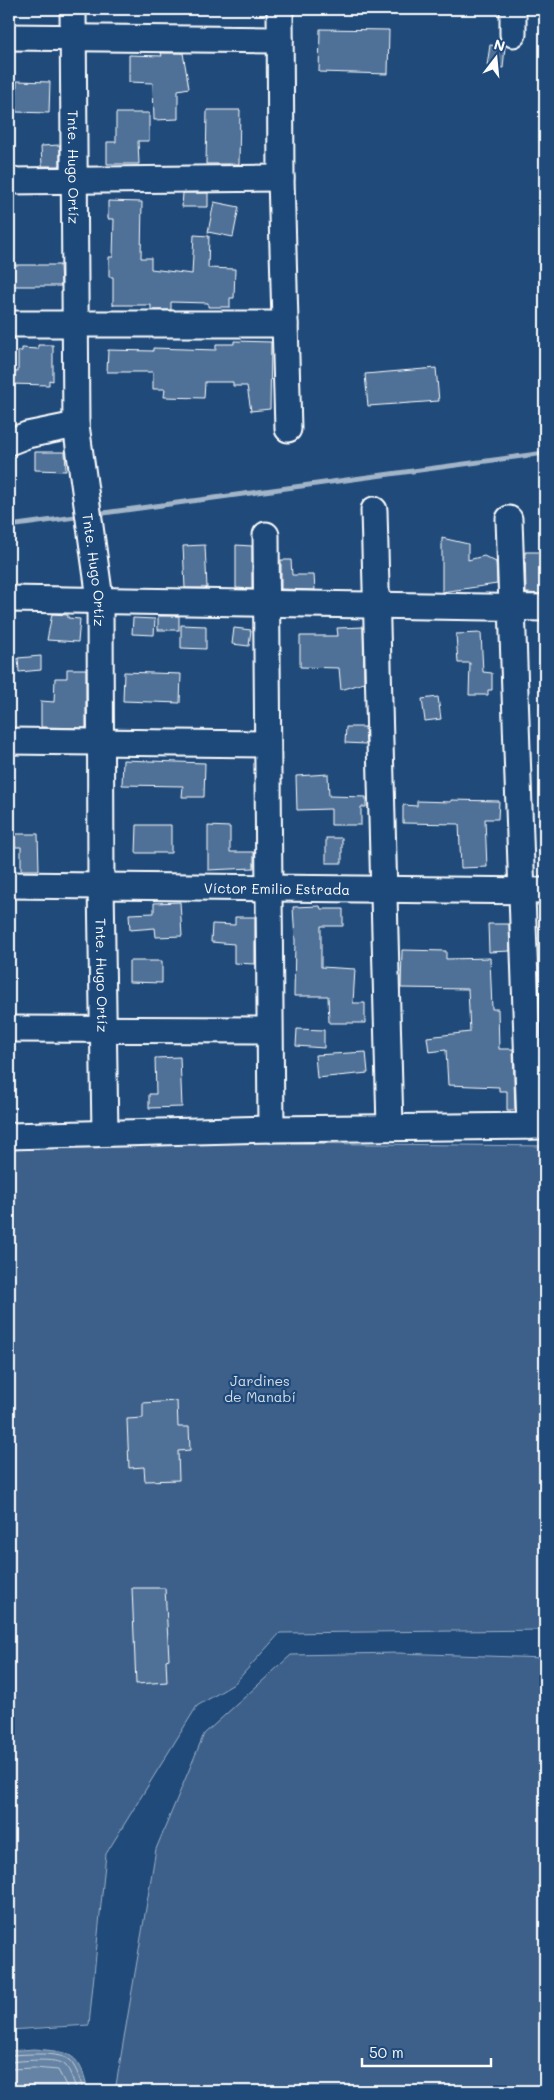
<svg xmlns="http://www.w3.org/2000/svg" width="554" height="2100" font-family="Mali,sans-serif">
  <rect width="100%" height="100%" fill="#1f4a7a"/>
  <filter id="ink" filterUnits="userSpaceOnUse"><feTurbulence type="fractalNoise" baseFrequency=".02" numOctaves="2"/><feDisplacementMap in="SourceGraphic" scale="10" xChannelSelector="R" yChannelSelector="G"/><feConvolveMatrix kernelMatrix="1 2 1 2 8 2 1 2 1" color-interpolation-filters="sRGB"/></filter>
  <g filter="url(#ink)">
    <g fill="#3c618b" stroke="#9eb0c5">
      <path d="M203,1142l342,4v484l-265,3 -46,51 -37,22 -91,148 -17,171 -80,5v-880z"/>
      <path d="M398,1653l147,5v433h-430l41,-242 48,-115 87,-79z"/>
    </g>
    <path fill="#6583a4" stroke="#a3b5c8" d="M34,2049c36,3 46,3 54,42h-79v-40z"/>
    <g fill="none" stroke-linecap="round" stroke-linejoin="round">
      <g stroke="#c1cddb" stroke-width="1">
        <path d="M9,2055c14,0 53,-5 62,7 6,7 10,20 12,29"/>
        <path d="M9,2062c11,-1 48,-5 56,3 6,6 9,19 12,26"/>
        <path d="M9,2069l25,-1 24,2 11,21"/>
      </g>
      <g stroke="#a3b5c8" stroke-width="5">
        <path d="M96,514l449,-61"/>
        <path d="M9,526l74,-10"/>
      </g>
    </g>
    <g fill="#507197" stroke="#fff">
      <path d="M320,29l69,1 -1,44 -69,-2z"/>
      <path d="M490,45l15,2 -2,21 -16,-2z"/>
      <path d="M161,53h22l6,35 -11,2v29l-24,1 -1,-37 -24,-1v-27l33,1z"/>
      <path d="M17,81l33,1 -1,31 -33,-1z"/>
      <path d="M207,110h33l-1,54h-33z"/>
      <path d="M116,113h33v28h-11l1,23h-32v-22h9z"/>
      <path d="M60,145v21h-18l-1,-20z"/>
      <path d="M183,193h25v14h-26z"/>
      <path d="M108,201l34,1 -1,56h10v11l41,5 2,-39 15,1 -1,32 27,1 -1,29h-4v9h-22v-4l-37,-1v8h-20v-5h-38v-28h-4v-20h4l1,-38h-6z"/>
      <path d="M214,202l25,5 -6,30 -25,-5z"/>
      <path d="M9,265h51l1,21h-52z"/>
      <path d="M234,341l37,1 -1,67 -19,2 -4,-25h-14v-4h-28l-1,16 -40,-1 1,-8h-12v-17h-46l1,-22 45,1v-3l63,2v-6h18z"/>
      <path d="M38,345h15v36l-4,-1v5l-40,-1v-13l9,1v-21h4v-3l16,1z"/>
      <path d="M436,368l3,33 -71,5 -3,-32z"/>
      <path d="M35,452h30l1,19 -31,-1z"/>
      <path d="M442,538l26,6v16l16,-4 12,6 1,22 -55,8z"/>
      <path d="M205,545l2,43h-22l-2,-42z"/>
      <path d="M236,545l16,1v43l-16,-1z"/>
      <path d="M525,552h20v42l-19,-1z"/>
      <path d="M281,560h10l1,15h22l1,15 -34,-1z"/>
      <path d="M52,614l16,1v3l12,1 -2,23 -31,-2z"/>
      <rect x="158" y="616" width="21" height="14"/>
      <path d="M133,618l22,1 -1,16 -22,-1z"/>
      <path d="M181,625l25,1v23l-25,-1z"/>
      <path d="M363,627l1,56 -23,7 -2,-22 -39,-1v-31h38l-1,-8z"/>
      <path d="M234,628l17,2 -2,16 -17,-2z"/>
      <path d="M481,633l2,39 9,1v17h-4v5h-19l1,-32h-12l-2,-29z"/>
      <path d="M41,656v14l-22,2 -1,-14z"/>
      <path d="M67,669h19v59l-45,-1v-26l13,1 1,-24h12z"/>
      <path d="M124,672l57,2 -1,29 -57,-2z"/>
      <path d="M438,697l3,22 -16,2 -3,-22z"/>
      <path d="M346,727h19l1,17 -21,-1z"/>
      <path d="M123,760l82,3 -1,34h-22l1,-11 -61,-1z"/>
      <path d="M328,774l1,22 37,1v10h-5v18h-30v-16l-34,1 -1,-34z"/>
      <path d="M451,800l48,1 -1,18h-13l2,48 -26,1 -2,-44 -56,-1v-18l14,1v-5l34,1z"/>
      <path d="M137,825h34v28h-35z"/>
      <path d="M208,826l22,1v25h24v16l-46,2z"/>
      <path d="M14,834h24l1,36h-18v-23h-6z"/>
      <rect x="326" y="838" width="16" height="25"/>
      <path d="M180,902l2,34 -26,1 -1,-9 -25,2 -1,-16 25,-1v-10z"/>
      <path d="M320,906l1,3h22v17h-22v41l34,2 -2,34h12v20h-36l-1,-27h-34l1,-55 -2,-34z"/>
      <path d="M235,917h20v47l-21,-1v-19l-23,-2 1,-18 23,1z"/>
      <path d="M488,924h21l1,27 -21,1z"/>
      <path d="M402,950l44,1v8l44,-1 2,51h6l1,40h14l2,61h-8v-19h-8v-4l-51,-2 -2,-35 -17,2 -2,-15 43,-5 -2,-43 -67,-1z"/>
      <path d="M129,961h33v22l-33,-1z"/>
      <path d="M297,1029l27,1v18l-28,-2z"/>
      <path d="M366,1052l2,21 -51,5 -2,-23z"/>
      <path d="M180,1057l2,50 -33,1v-14h7l-1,-36z"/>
      <path d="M177,1401l1,26h11l1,23 -12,1 1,29 -34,1 -1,-14 -15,1 -2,-49 16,-1v-15z"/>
      <path d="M132,1588h33l4,71 -3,1 1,22 -31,2z"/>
    </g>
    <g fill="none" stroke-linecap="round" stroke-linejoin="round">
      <defs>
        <g id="minor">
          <path id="s1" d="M73,9l3,416 24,174 1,286 4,248"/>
          <path d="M280,9l1,169 7,251"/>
          <path d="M513,9v25"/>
          <path d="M9,37l271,3"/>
          <path d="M9,181l272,-3"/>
          <path d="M9,324h276"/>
          <path d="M9,442l18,-7 49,-10"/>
          <path d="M374,510l16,617"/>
          <path d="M509,519l21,607"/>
          <path d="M266,535l5,594"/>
          <path d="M9,599l536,9"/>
          <path d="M9,741l258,3"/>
          <path id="s2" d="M9,885l536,6"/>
          <path d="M9,1029l260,1"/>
          <path d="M9,1136l262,-7 274,-3"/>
        </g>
      </defs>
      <use href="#minor" stroke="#fff" stroke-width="29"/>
      <use href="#minor" stroke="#1f4a7a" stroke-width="25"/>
    </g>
  </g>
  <g text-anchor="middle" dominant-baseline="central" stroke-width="4.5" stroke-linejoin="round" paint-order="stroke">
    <g font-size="14" fill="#fff" stroke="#1f4a7a">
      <text stroke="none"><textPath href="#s1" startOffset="158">Tnte. Hugo Ortíz</textPath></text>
      <text stroke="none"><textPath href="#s1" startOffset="562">Tnte. Hugo Ortíz</textPath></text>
      <text stroke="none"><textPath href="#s2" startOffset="268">Víctor Emilio Estrada</textPath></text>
      <text stroke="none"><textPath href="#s1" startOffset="968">Tnte. Hugo Ortíz</textPath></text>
    </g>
    <g font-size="14" fill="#d8dfe8" stroke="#1f4a7a">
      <text x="260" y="1380">Jardines<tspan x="260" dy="16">de Manabí</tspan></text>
    </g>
  </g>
  <rect width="554" height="2100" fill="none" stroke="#1f4a7a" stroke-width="30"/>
  <rect x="15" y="15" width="524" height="2070" fill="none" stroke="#fff" stroke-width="2" filter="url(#ink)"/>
  <g transform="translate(496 58) rotate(16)" stroke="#1f4a7a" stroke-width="4" paint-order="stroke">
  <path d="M0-4L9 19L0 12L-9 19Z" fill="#ffffff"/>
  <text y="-8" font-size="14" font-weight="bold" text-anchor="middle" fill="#ffffff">N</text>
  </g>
  <path d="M362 2058v8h129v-8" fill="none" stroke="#ffffff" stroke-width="2.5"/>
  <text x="369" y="2058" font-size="15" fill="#ffffff" stroke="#1f4a7a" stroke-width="4" paint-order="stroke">50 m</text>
</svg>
